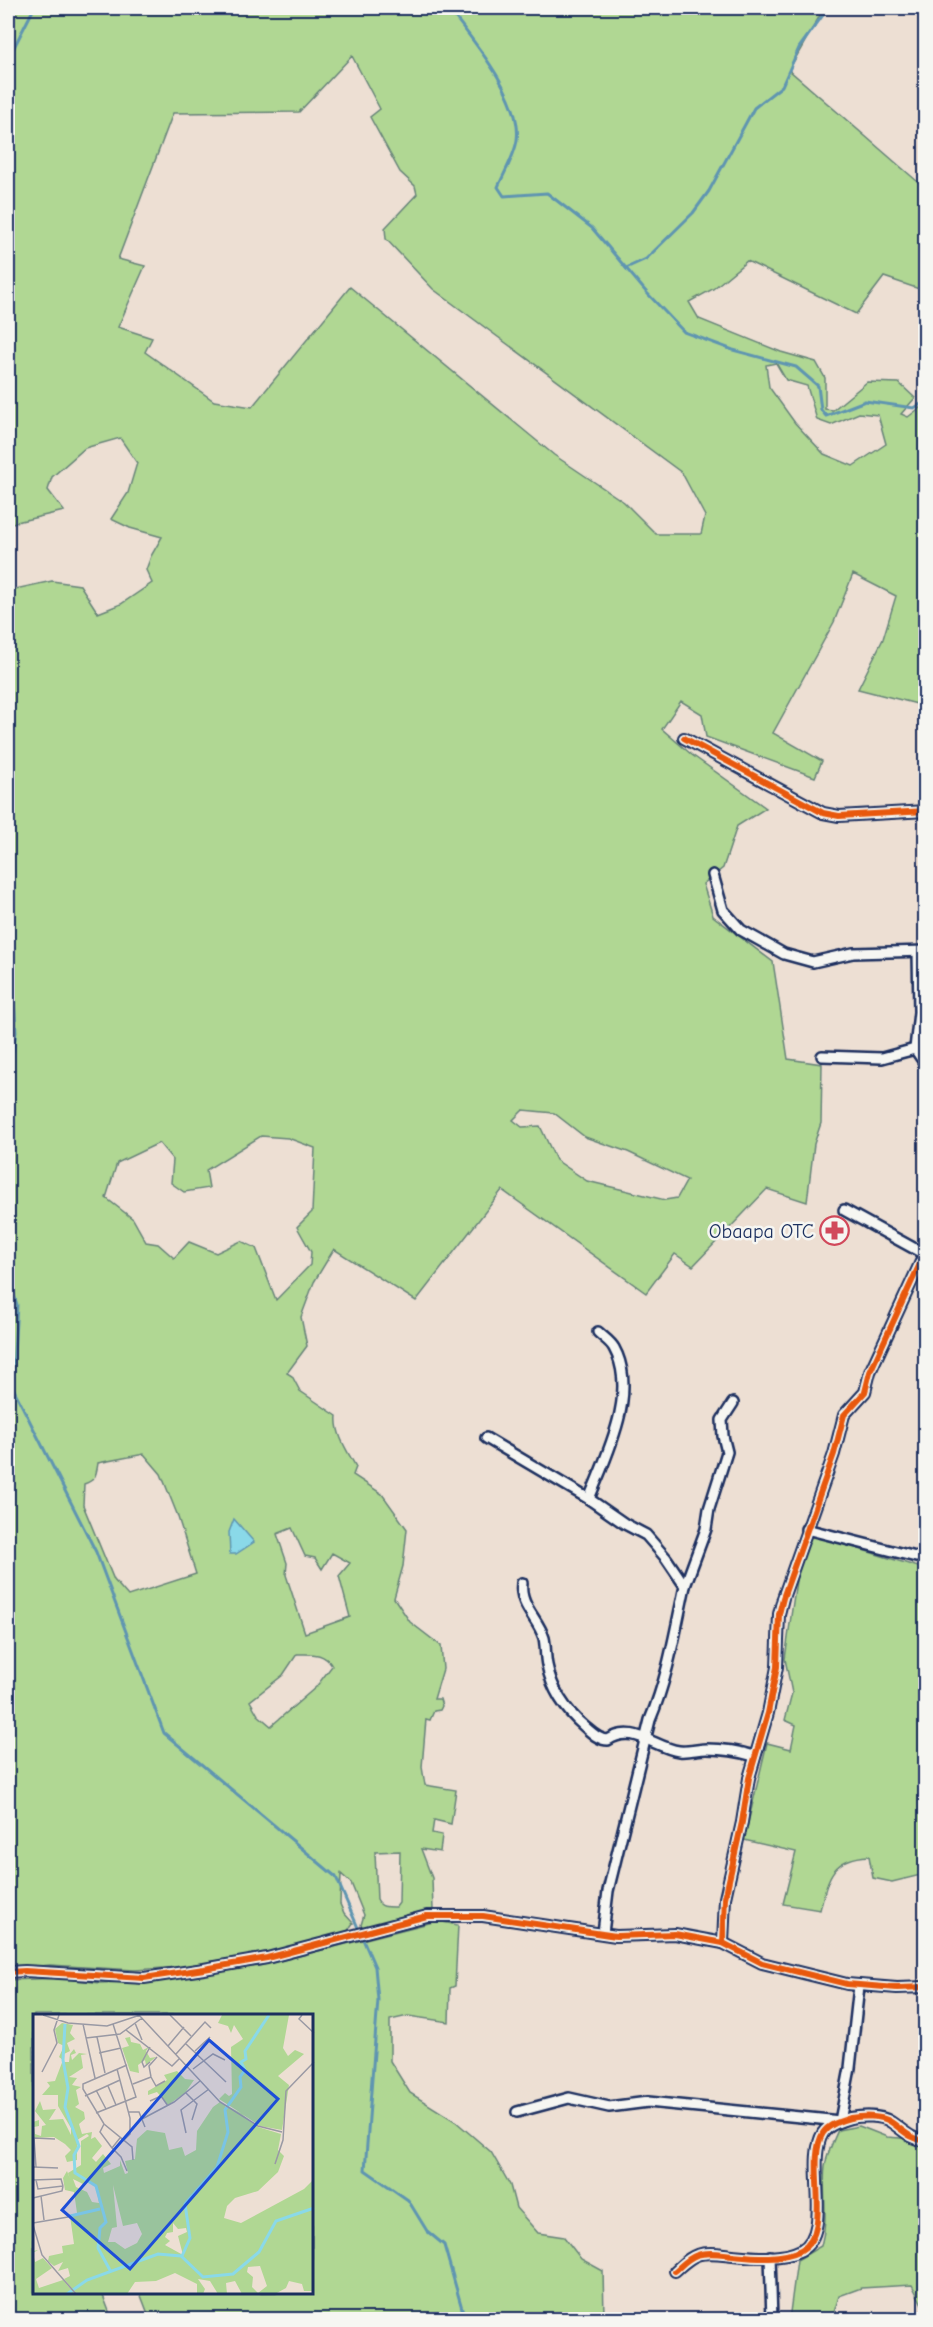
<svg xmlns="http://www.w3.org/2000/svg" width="933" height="2327" font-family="'Comic Neue',sans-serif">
  <rect width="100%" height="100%" fill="#eddfd3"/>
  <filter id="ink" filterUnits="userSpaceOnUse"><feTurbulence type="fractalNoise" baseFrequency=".0167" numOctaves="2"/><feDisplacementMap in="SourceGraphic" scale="12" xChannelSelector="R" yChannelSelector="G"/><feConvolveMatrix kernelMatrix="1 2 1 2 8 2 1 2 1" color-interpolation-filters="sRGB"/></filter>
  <g filter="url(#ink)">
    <g fill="#b0d793" stroke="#668378" stroke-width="1.5" fill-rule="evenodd">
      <path d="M8,8h816l-35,62 136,118v103l-41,-14 -28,37 -109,-53 -34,28 -24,13 10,17 82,33 35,10 9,16v31l8,1 34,-28 32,1 16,15 -14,16 7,3 17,-13v302l-67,-17 25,-50 13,-43 -43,-22 -19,48 -61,111 49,28 -7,16 -109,-40 -4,-23 -21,-13 -19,28 30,26 74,53 -29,18 -14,42 -20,16 10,32 60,46 15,97 34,5 -1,59 -7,21 -7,58 -40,-13 -74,77 -18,-12 -29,39 -144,-103 -86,111 -82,-52 -20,33 -13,35 6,29 -20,27 5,3 8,15 37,25c-2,18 11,36 19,51l-3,8 29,19 25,35 -4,37 -9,32 16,24 31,24 2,23 -9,30h6l2,7 -2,4 -6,1 -4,9 -4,-1 -4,48 3,18 31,5 -5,34 -17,-4 -2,13 10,2 -2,17 -19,-3 11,29 1,33 -68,17 -4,-3 3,-10 -13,-32 -10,-9 -1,30 4,9 9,10 -6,9 -77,20 -91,15 -44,3 -85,-5 -42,4v-1386l3,7 41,-9 28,4 18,28 23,-9 31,-21 -6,-13 5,-14 11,-19 -32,-9 -19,-9 17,-26 9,-30 -17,-25 -35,10 -33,29 -4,13 16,21 -56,13zM352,56l28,53 -10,8 30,55 15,14 2,8 -32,34 1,11 47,50 249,184 23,43 -4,18h-45l-32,-32 -70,-47 -204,-168 -98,120 -38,-6 -69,-49 7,-14 -34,-11 27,-61 -27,-7 55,-146 126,-1zM776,363l10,17 21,6 10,34 14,5 28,-12 19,2 8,29 -33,22 -29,-12 -29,-31 -26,-36 -3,-22zM523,1110l31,3 31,24 43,15 59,28 -10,18 -12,2 -78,-19 -31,-21 -16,-34 -18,1 -9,-7zM261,1136l27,2 27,10 -3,64 -15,15 14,25 -1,13 -34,35 -20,-52 -15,-7 -25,12 -27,-11 -15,16 -16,-14 -12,-2 -13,-23 -27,-21 11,-35 42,-20 14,17 -2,23 13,9 25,-4 -3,-18zM144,1454l17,20 16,40 19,60 -68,22 -14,-16 -31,-75 1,-21c12,-4 12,-9 14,-21zM292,1528l13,28 10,2 7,11 10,-16 18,10 -11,13 11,41 -45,16 -19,-58 1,-12 -10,-29zM297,1654c15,0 27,-2 35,12l-16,21 -45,39 -13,-11 -8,-14 33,-26zM400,1851l-1,52 -3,4c-8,0 -15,1 -19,-7l-2,-48z"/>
      <path d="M810,1534l115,35v305l-33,8 -19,-4 -4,-22c-38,2 -41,22 -49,54l-37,-6 13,-52 -52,-12 23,-97 24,6 5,-24 -11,-5 7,-27 -7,-34 12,-85z"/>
      <path d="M437,1921l21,4 -3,61 -5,2 -1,34 -41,-6 -18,4v41l20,32 45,28 36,31 19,33 6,23 22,25 26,4 17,22 22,12 1,45 2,3h-456l-10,-26 172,-1v-277h-278v277l68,1 10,26h-104v-339l54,-2 38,5 44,-2 115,-15z"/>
      <path d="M859,2126l28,11 38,3v170l-13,-25 -51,3 -22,8 -7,23 -43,1 8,-60 24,-14c8,-29 1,-52 4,-80 2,-12 8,-25 13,-36z"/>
    </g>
    <path fill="#8ad9e8" stroke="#5e95b1" stroke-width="1.5" d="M234,1519l20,23 -18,12h-6l-1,-22z"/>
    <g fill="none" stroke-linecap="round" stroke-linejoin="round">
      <g stroke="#5e95b1" stroke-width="3">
        <path d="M448,8c24,31 75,91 69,132 -2,15 -13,33 -19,47l6,9 43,-3 45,35 55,65 37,39 49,18 63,17 22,19 3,24 5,6 39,-15 49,7 12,-7"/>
        <path d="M8,59l26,-51"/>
        <path d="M626,268l20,-9 47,-46 16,-22 45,-83 28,-22 17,-38 29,-40"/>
        <path d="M8,898l8,134 -8,50"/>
        <path d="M8,1275l9,30 -5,81 84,166 68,181 172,144 39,90 3,33 -13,170 43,30 19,31 17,14 19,67 -9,8"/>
      </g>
      <defs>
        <g id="minor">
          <path d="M684,738l139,75 16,3 87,-5"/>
          <path d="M713,875l10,35 18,20 43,24 29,8 40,-9 73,-2"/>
          <path d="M918,952l1,60 -4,37 11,16"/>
          <path d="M822,1056l60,2 33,-9"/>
          <path d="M844,1210l82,45"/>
          <path d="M486,1438l103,61 36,25 21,11 20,23 19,28c-10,46 -17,91 -35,134l-42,171 -5,42"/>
          <path d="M589,1499c17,-43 50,-106 25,-151 -3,-6 -11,-11 -16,-16"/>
          <path d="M806,1529l110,28 10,-2"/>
          <path d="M522,1583c-3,23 16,35 22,55 2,9 1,18 3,27 5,26 18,45 38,62 7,6 14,13 23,13 25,-17 47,8 71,11 9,1 19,-2 28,-2 17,0 31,2 47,7"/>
          <path d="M685,1586l21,-57 3,-20 18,-57 -4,-16 -1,-16 11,-17"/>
          <path d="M723,1943l2,-45 17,-76 7,-44 19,-65 9,-46 2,-53 4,-16 51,-144 10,-39 21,-23 5,-20 54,-117"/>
          <path d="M8,1972l17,-1 119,7 60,-9 63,-11 160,-42h56l133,20 59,-2 48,9 39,20 85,21 50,4 29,-1"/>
          <path d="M517,2112l52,-14 40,9 39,-5 192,19"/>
          <path d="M840,2121l10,-53 9,-82"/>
          <path d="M770,2256l2,64"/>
          <path d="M675,2271c7,-6 13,-13 22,-16 11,-4 25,-1 36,0 21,2 49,5 68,-5 33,-18 4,-88 22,-117 6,-9 18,-12 27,-15 12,-2 31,-3 41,4 12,8 19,17 35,19"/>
        </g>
      </defs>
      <use href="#minor" stroke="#1b2f5e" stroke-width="14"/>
      <use href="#minor" stroke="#f6f6f2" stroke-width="9"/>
      <defs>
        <g id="cycleway">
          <path d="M684,738l139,75 16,3 87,-5"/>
          <path d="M723,1943l2,-45 17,-76 7,-44 19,-65 9,-46 2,-53 4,-16 51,-144 10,-39 21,-23 5,-20 54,-117"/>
          <path d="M8,1972l17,-1 119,7 60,-9 63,-11 160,-42h56l133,20 59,-2 48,9 39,20 85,21 50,4 29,-1"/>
          <path d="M675,2271c7,-6 13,-13 22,-16 11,-4 25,-1 36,0 21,2 49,5 68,-5 33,-18 4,-88 22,-117 6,-9 18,-12 27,-15 12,-2 31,-3 41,4 12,8 19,17 35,19"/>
        </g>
      </defs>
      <use href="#cycleway" stroke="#f6f6f2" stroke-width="10"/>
      <use href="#cycleway" stroke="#e8590c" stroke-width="6"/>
    </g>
  </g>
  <defs>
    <symbol id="pharmacy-ring" viewBox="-11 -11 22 22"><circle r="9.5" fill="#f6f6f2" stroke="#d1495b" stroke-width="1.5"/><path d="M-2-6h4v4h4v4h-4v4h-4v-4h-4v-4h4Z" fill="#d1495b"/></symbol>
  </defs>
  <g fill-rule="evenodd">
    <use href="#pharmacy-ring" x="818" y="1214" width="33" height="33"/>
  </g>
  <g text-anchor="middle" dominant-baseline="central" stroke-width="5" stroke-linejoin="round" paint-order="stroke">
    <g font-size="20" fill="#1b2f5e" stroke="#f6f6f2" text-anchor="end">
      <text x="814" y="1231">Obaapa OTC</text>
    </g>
  </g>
  <g transform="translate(33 2014)">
    <rect width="280" height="280" fill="#eddfd3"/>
    <path d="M189,1h67l-6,33 5,8 7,-6 9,4 -26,22 11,9 -7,45 -22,-4 -18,-12 16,13 23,7 -3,16 6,6 -6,16 -20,19 -23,7 -8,8 -3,12 17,5 63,-34 9,-9v111h-9l-2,-7 -13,-3 -3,7 -11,6h-33l-7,-13 -9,2 1,11h-9l-8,-13 -12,-2 7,10 -2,5h-6v-10l-22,-11 -19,8 -21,1 -8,12h-51l-12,-15 6,-3 -2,-8 -10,3 5,-9 -9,4 -6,-5 1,-5 14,-3 -1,-7 12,-2 -4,-28 7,-3 -3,-21 -9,-2 -2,-12 4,-7 3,8 -2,-6 13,-8v-24l8,-5 -2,-2 -10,6v20l-10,2 -2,-6 6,-6 -6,-6 -11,-7 -21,1v-16l6,-2v6l-5,1 1,7 6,2 1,-10 4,-1 -11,-14 5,-10 3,9 13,-1 -7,11 14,-1 8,16v-7l-13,-22v-11h-16l8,-9 -3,-4 8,-1 8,-21 -4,-3 5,-11 -6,-3 -3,-14 7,-6 11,2 -3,8 5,6 -8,4 3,8 -6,3v8h5l1,-8 4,-5 2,4 -5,2 1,5 7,-7 8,1 -6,1 2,13 -14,9 8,1 -5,7 9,2 -5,3 3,14 -4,3 9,5 1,7 -6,5 3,10 10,-2 -1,7 4,-2 7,9 -10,12 4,4 7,-8 8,10 -8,4 1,5 16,-7v-6l5,14 3,-1 -3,-12 10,-2 2,-20 10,-9 18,3 4,17 13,-3 3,9 11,-6 1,-19 16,-24 7,-5 6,3 -2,5 3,-4 14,7 -22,-14 6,-6 4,3 3,-2 -1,-47 12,-8 -9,-14 -3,8 -3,-7 -10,-3zM40,165l10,5 6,-3 7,5 3,17 -7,-1 -5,-10 -11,-5zM80,171l10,41 14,-3 5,11 -5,9 -12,6 -10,-7h-7l4,-14 5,-1zM140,209l5,6 8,-1 1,4 -9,4 5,19 -18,-10 5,-4 -5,-4 2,-4 6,-1zM227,252l7,20 -9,7 -6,-6 1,-10 -6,-5 1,-5zM97,23l1,5 9,2 3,6 6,-3 -3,4 4,7 6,-1 -10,8 -1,-5 -7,5 1,8 -9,-2 -8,-23 7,-2 -4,-8zM144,57l8,8 9,1 -9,13 -17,12 -11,-13 -9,3v-4l19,-11 -3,-5zM5,236l-5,3 2,9 8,-4 9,10 -16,11 3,9 24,-8 12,14h-42v-43z" fill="#b0d793" fill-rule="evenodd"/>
    <path fill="none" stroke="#8ad9e8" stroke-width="3" d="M32,10l-2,36 5,28 -3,19 14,39 -5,9 1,18 21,13 10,36 -6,6 -2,20 13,24M37,202l30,-7M149,242l8,-18 -5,-34 32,-37 11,-35 -3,-22 16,-23 -1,-10 5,-7 -4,-8 5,-3 -1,-8 24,-36M34,280l20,-14 71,-26 23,2 22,21 30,-3 26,-22 17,-31 38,-13"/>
    <path fill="none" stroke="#9999a4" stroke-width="1.5" d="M10,1l25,8 39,3 33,-11M106,1l81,87 38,24 24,6M137,1l21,21M269,1l-3,4 15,14M102,9l7,17M50,10l12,54M93,16l46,36 8,-8M64,23l8,36M53,24l34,-4 22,-16M153,30l40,38M135,32l16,-19M162,37l15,-14M66,39l22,-5M143,40l29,-32 6,6M124,43l-8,9 2,11 5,9 9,-5M117,48l-6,5 -2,-5 8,-15M94,51l-44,19v5l21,35 28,23 1,13M84,55l13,49v16l-7,7M160,55l20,-15 12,6M9,58l15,-29 -3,-13 5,-15M100,70l18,-7M75,72l8,19M63,76l10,19M153,79l11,11 -5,16M52,82l35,-16M117,87l11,-5 7,10M96,98h10l6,15M63,99l40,-16 -23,-73M109,105l32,-17 26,-21M71,110l-4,8 12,16M153,119l-5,-23 28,-21M1,124l2,29M1,124l21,1M87,124l-8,10 9,9 6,14M242,150l8,-24 3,-49 28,-29M0,153l25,1M0,166l28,-1 2,7M3,166l2,9 25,-3M8,182l3,24M0,184l29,-7 1,-5M0,209l35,-6M0,211l9,30 34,39"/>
    <path fill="#1d4ed8" fill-opacity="0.15" stroke="#1d4ed8" stroke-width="3" d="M176,26l69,59 -148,170 -68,-59z"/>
    <rect width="280" height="280" fill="none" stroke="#1b2f5e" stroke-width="3"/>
  </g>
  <rect width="933" height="2327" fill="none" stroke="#f6f6f2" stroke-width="30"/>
  <rect x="15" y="15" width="903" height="2297" fill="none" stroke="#1b2f5e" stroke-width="2" filter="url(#ink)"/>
</svg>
